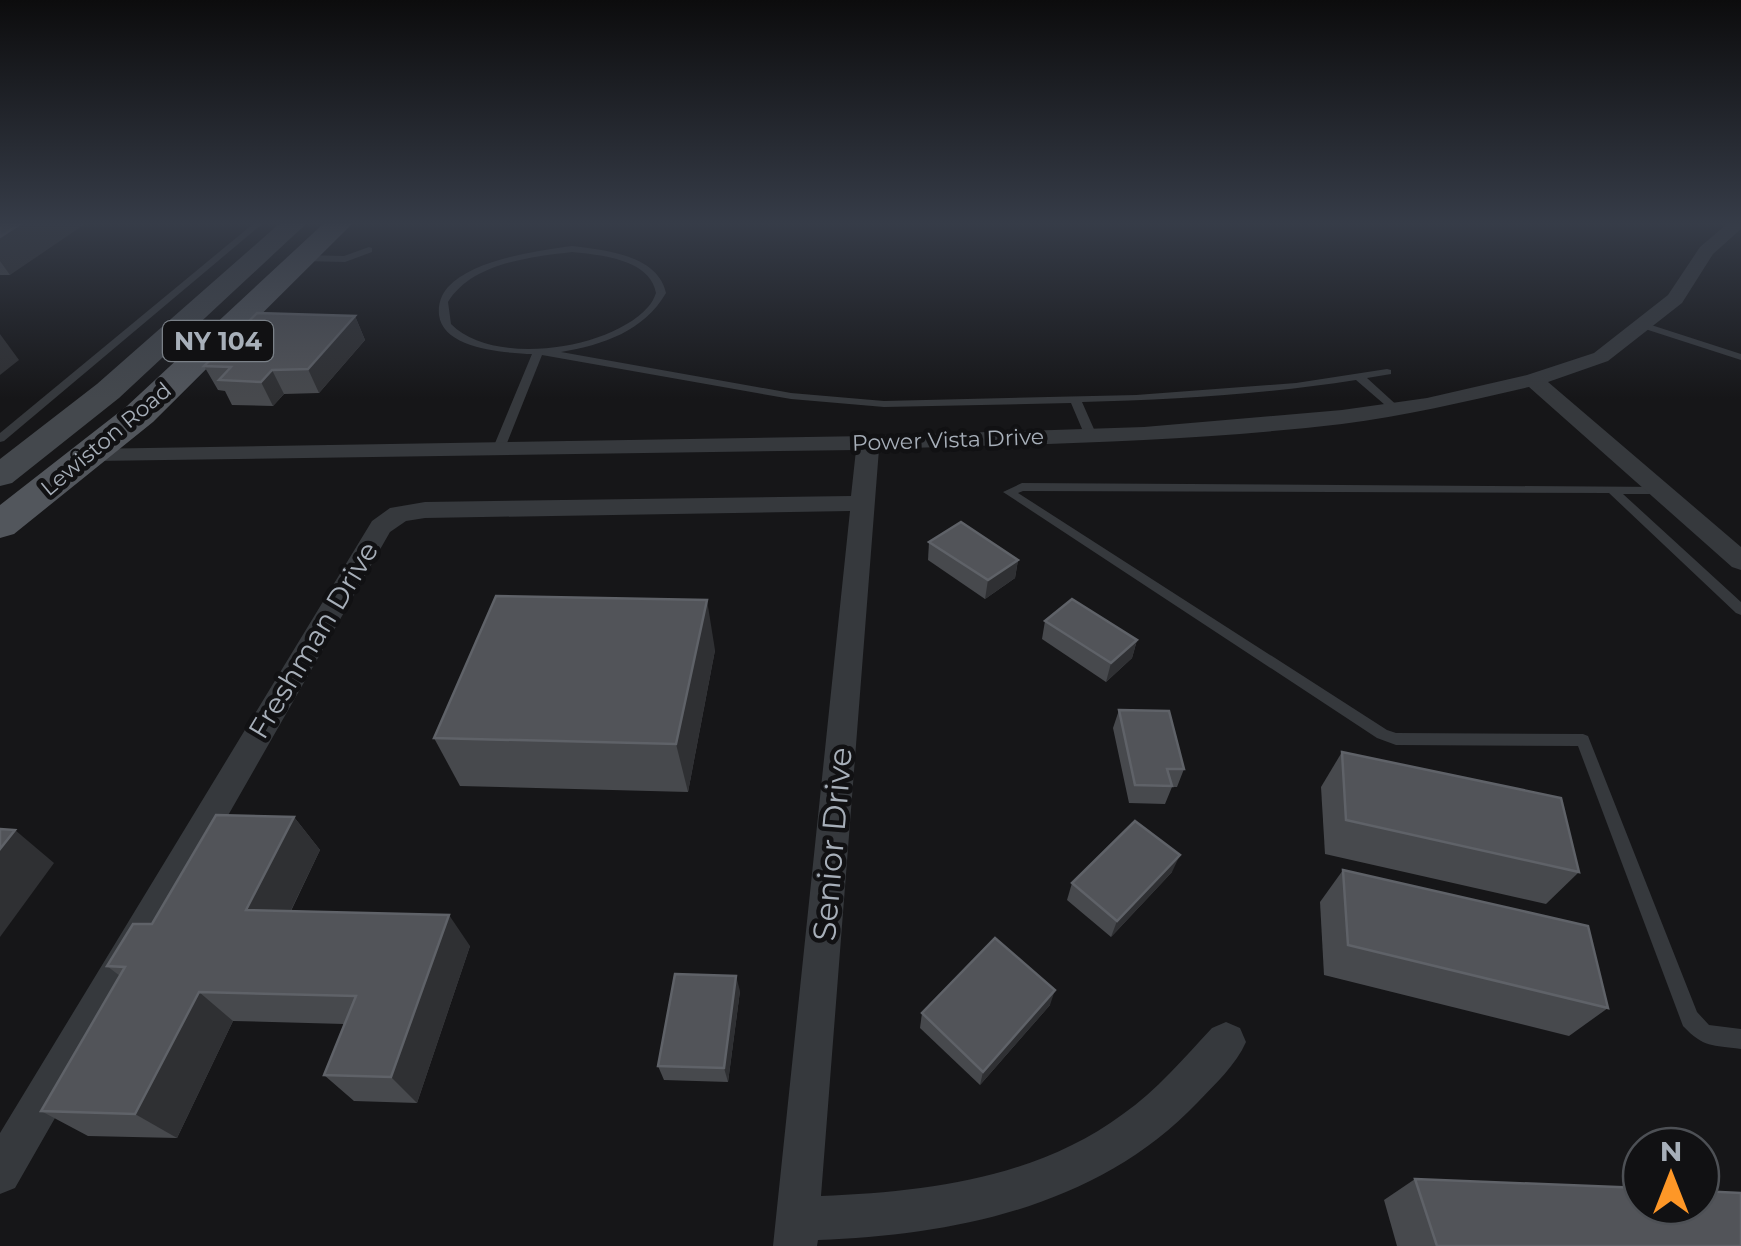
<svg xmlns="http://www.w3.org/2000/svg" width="1741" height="1246" font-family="Montserrat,sans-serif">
  <rect width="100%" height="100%" fill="#161618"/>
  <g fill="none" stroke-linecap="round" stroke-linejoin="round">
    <g fill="#36393d" fill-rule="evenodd">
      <path d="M253,224h9l-258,217 -4,1v-9z"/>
      <path d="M572,246c33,4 86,9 94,47 -22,38 -63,52 -105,59l230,41 93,8 252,-6 160,-12 91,-14 4,1v4l-24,4 34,31 -5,3 -4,-1 -36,-31c-90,14 -182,20 -274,22l15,34 -6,3 -6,-3 -14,-33 -187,4 -93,-8 -249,-44 -37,93 -6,3 -4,-1 -2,-2 39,-94c-27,-1 -89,-5 -93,-39 -1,-11 2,-20 9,-28 26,-28 89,-36 124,-41zM572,252c29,3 78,7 84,41 -2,5 -4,10 -8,14 -38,43 -155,60 -197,17l-3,-22c24,-39 82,-45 124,-50z"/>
      <path d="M369,247l3,1v4l-27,10 -41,-1 -4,-3 4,-3 40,1z"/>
      <path d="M1645,323l96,31v6l-99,-32 -2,-2z"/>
      <path d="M1022,483l643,4 2,3 -2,3 -4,1h-38l118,108v13l-5,-2 -127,-120 -586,-2 -5,2 369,237 9,3 187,1 5,2 109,276 12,13 32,4v20c-29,-4 -37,-1 -58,-23l-105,-280 -182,-1 -19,-7 -374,-246z"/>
    </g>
    <path fill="#36393d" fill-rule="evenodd" d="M1727,224h14v5l-28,25 -31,49 -74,58 -60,21 193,165v23l-9,-3 -203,-180c-62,14 -124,29 -187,37 -154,18 -309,20 -463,25l-58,747c105,-4 216,-18 302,-82 34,-24 61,-56 89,-86l14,-6 14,6 6,14c-10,23 -31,42 -48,60 -99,104 -242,133 -380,138l-1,6h-44l77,-735 -425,7 -19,3 -16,11 -375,656 -15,6v-61l372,-612 18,-13 35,-6 426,-6 5,-46 -763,11 -8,-2 -3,-5 3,-5 783,-13 276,-9 198,-17 85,-12 100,-23 67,-22 74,-58 32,-48z"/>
    <path fill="#44484d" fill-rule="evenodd" d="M279,224h27l-187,174 -107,85 -12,3v-27l97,-75z"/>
    <path fill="#52565c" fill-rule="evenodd" d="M323,224h29l-199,198 -139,112 -14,4v-33l127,-99z"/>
  </g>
  <g fill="#47494d">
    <path d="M0,224l10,51h-10z"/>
    <path d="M355,316l10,24 -46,53 -35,1 -11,12 -41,-1 -7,-14 -7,-1 -14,-24z"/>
    <path d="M929,542l89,18 -3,18 -30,21 -57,-39z"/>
    <path d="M1045,621l92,19 -5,18 -26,24 -64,-43z"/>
    <path d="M715,650l-27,142 -228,-6 -26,-48z"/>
    <path d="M1119,710l65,59 -7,18h-5l-7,17 -36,-1 -16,-75z"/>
    <path d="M1342,752l237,120 -33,32 -221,-50 -4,-67z"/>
    <path d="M294,817l26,33 -29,61 179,35 -53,157 -63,-2 -30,-26 20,-51 -111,-3 -56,117 -89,-2 -47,-25 79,-135 -13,-10 45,-42z"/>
    <path d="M1343,870l265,138 -39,28 -245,-61 -4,-73z"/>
    <path d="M1172,872l-61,65 -44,-37 5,-17z"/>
    <path d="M740,991l-12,91 -64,-2 -6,-14z"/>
    <path d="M1050,1005l-70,80 -60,-57 2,-15z"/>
    <path d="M1415,1179l326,67h-344l-13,-46z"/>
  </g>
  <g fill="#2f3033">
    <path d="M20,224h65l-75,51 -10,-14v-24z"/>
    <path d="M355,316l10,24 -46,53 -11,-24z"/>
    <path d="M0,334l19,26 -19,15z"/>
    <path d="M272,370l12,24 -11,12 -12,-24z"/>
    <path d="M1018,560l-3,18 -30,21 3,-19z"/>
    <path d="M707,600l8,50 -27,142 -12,-48z"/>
    <path d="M1137,640l-5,18 -26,24 5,-19z"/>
    <path d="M294,817l26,33 -44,91 -30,-31z"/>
    <path d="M15,830l39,33 -54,74v-88z"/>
    <path d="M1180,855l-8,17 -61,65 6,-16z"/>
    <path d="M449,915l21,31 -53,157 -26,-26z"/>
    <path d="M736,976l4,15 -12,91 -4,-14z"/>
    <path d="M1055,990l-5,15 -70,80 3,-13z"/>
    <path d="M199,992l34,29 -56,117 -42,-24z"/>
  </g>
  <g fill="#525459" stroke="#5f6268" stroke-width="2.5">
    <path d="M0,224h20l-20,13z"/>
    <path d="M257,313l98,3 -47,53 -36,1 -11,12 -42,-2 12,-13 -27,-1z"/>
    <path d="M961,522l57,38 -30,20 -59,-38z"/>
    <path d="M496,596l211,4 -31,144 -242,-6z"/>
    <path d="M1072,599l65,41 -26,23 -66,-42z"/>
    <path d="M1119,710l50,1 15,58h-17l5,17 -37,-1z"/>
    <path d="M1342,752l219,46 18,74 -233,-52z"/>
    <path d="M216,815l78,2 -48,93 203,5 -58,162 -67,-2 32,-79 -157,-4 -64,122 -94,-3 84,-144 -18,-1 26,-42h19z"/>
    <path d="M1135,821l45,34 -63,66 -45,-38z"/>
    <path d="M0,829l15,1 -15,19z"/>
    <path d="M1343,870l245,56 20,82 -260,-63z"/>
    <path d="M995,938l60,52 -72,82 -61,-59z"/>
    <path d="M675,974l61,2 -12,92 -66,-2z"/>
    <path d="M1415,1179l226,9v18h60v-15l40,2v53h-304z"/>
  </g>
  <linearGradient id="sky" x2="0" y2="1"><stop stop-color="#0c0c0d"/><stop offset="0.56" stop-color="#363c48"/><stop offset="1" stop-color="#363c48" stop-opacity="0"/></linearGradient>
  <rect width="1741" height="399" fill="url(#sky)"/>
  <g text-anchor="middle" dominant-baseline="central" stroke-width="9" stroke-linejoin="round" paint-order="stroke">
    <g font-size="22" fill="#a7afb9" stroke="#111113">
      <text transform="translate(106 439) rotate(-40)">Lewiston Road</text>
      <text transform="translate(948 440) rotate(-2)">Power Vista Drive</text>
    </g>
    <rect fill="#111113" stroke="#7a8087" stroke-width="2.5" x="163" y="321" width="110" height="40" rx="8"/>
    <g font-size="25" font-weight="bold" fill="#a7afb9">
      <text x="218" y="341">NY 104</text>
    </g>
    <g font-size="28" fill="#a7afb9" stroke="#111113">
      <text transform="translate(313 640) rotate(-59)">Freshman Drive</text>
    </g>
    <g font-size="32" fill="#a7afb9" stroke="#111113">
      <text transform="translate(832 844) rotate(-85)">Senior Drive</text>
    </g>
  </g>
  <g transform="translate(1671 1176)"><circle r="48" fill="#111113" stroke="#4d5055" stroke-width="2.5"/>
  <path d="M0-8L18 38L0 25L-18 38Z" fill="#fe9727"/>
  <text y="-15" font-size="28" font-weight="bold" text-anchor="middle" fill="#a7afb9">N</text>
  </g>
</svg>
